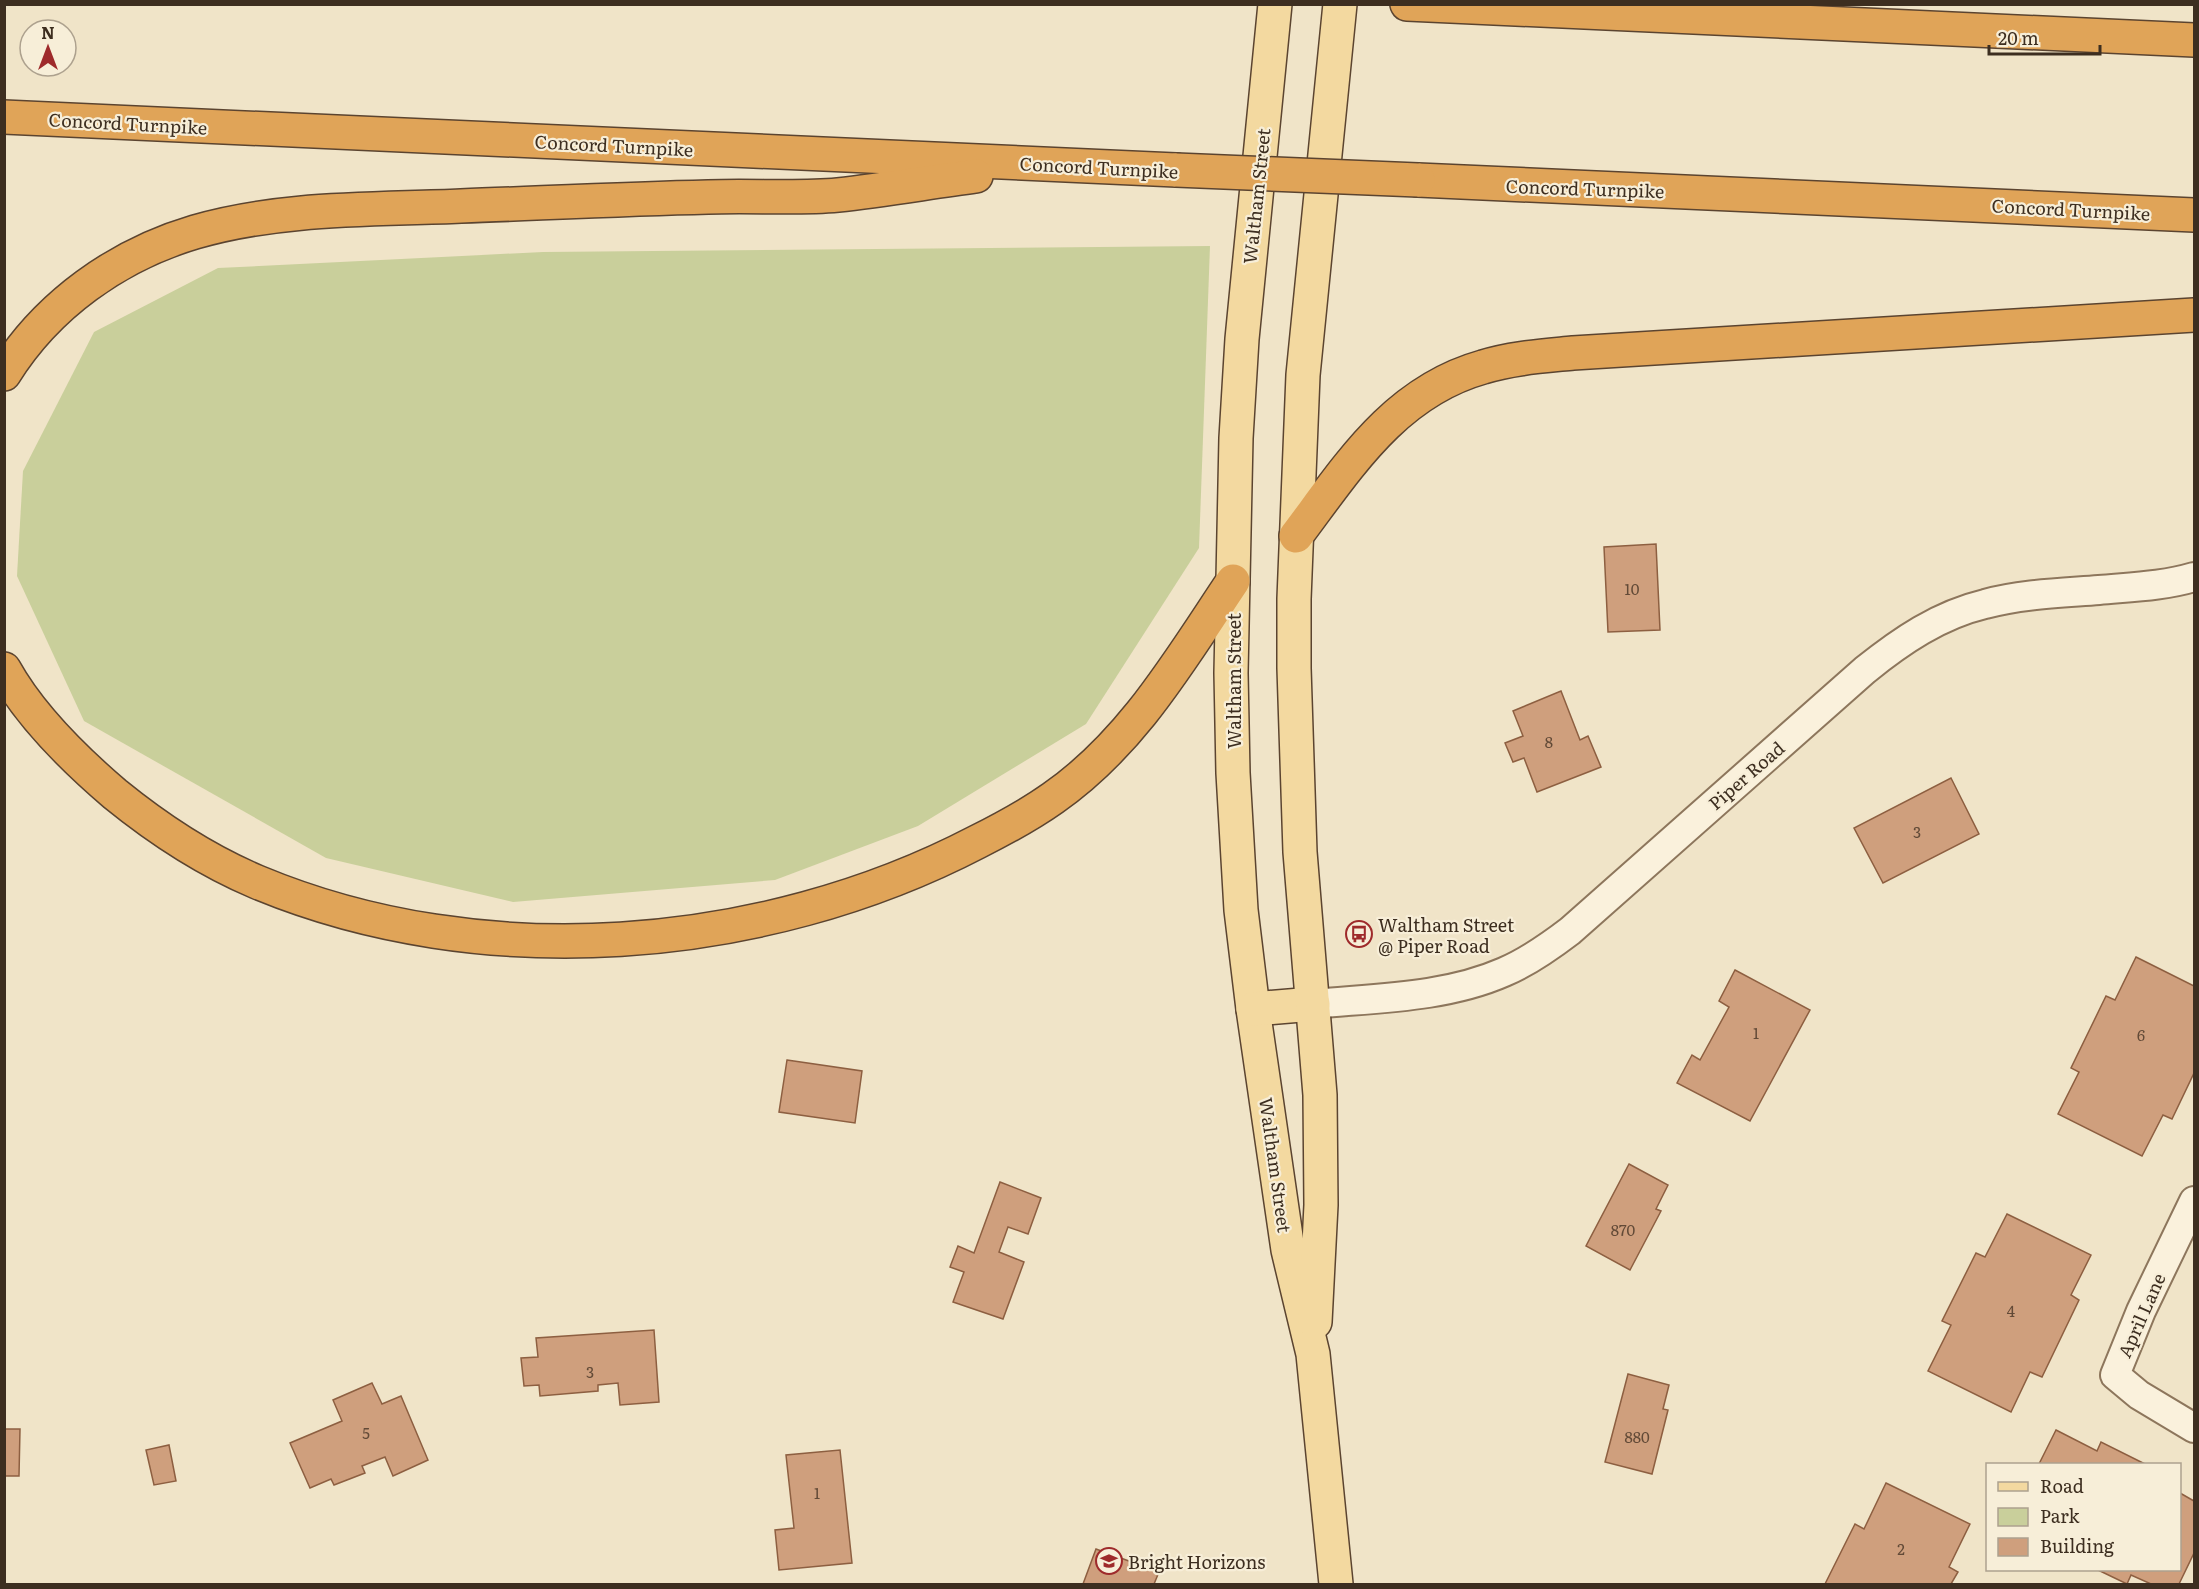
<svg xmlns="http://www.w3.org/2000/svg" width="2199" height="1589" font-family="Literata,serif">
  <rect width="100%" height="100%" fill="#f0e4c8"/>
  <path fill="#c9cf9b" d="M1210,246l-11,302 -113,176 -168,102 -143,54 -262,22 -187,-44 -242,-137 -67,-145 6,-105 71,-139 124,-64 325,-16z"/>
  <g fill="#cf9f7d" stroke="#8d5f41" stroke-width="1.5">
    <path d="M1656,544l4,86 -52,2 -4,-85z"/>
    <path d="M1561,691l19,49 8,-4 13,31 -64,25 -13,-34 -11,4 -8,-19 18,-7 -10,-25z"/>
    <path d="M1951,778l28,56 -96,49 -29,-55z"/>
    <path d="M2136,957l58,29v87l-22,46 -9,-4 -21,41 -84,-42 21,-42 -8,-4 35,-72 9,4z"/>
    <path d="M1735,970l75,40 -60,111 -73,-38 15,-28 8,5 29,-53 -10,-6z"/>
    <path d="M787,1060l75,11 -7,52 -76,-11z"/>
    <path d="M1629,1164l39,21 -12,24 5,2 -31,59 -44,-24z"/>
    <path d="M1000,1182l41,16 -13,36 -20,-7 -9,25 25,10 -21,57 -50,-17 11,-30 -14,-5 8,-21 16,7z"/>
    <path d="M2007,1214l84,41 -20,40 8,5 -37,77 -12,-5 -19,40 -83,-41 23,-46 -9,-4 34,-68 9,4z"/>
    <path d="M654,1330l5,72 -39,3 -2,-22 -20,2v6l-58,5 -1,-11 -15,1 -3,-28 17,-1 -2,-19z"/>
    <path d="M1628,1374l41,11 -6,24 5,1 -16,64 -47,-12z"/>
    <path d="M372,1383l10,21 19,-8 27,64 -35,16 -8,-19 -23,9 3,7 -31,12 -3,-6 -21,9 -20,-45 52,-22 -9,-21z"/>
    <path d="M4,1429h16l-1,47h-15z"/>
    <path d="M2056,1430l41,21 4,-9 44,22h-106z"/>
    <path d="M169,1445l7,36 -22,4 -8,-35z"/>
    <path d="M840,1450l12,113 -73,7 -4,-40 19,-2 -8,-73z"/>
    <path d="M1886,1483l84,41 -21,43 9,5 -7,12h-126l30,-60 9,5z"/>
    <path d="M2180,1493l14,8v52l-15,31h-28l-20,-9 -4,9 -29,-14h82z"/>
    <path d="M1096,1549l63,23 -5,12h-71z"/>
  </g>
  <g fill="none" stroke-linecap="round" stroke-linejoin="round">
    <defs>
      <g id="street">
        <path d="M1313,1004c62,-6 132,-6 191,-32 24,-10 45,-25 66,-41l295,-261c36,-29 74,-55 120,-66 37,-10 76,-11 114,-14 32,-3 65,-4 95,-13"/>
        <path d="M2194,1201l-53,110 -26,64 24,20 55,33"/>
      </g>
      <g id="primary">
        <path d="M1275,4l-33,335 -6,99 -5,235 2,100 8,137 12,99 35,241 25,104 23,230"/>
        <path d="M1253,1009l60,-5"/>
        <path d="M1315,1322l6,-117 -1,-110 -20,-243 -6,-184v-69l9,-224 37,-371"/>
      </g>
      <g id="highway">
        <path d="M1407,4l787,36"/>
        <path d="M4,117l1172,53"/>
        <path d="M1418,180l776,35"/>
        <path d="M4,374c43,-69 113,-119 191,-142 86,-25 177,-22 266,-26 82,-3 165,-7 247,-9 43,-2 87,2 130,-2 46,-5 92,-13 138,-19"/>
        <path d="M1296,536c52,-69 98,-144 187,-169 29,-9 60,-11 90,-14l621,-38"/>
        <path d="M4,669c26,47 70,90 111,125 43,35 90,66 142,88 225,94 505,72 720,-40 26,-13 52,-27 76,-44 79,-55 127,-138 180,-217"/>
      </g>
    </defs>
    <use href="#street" stroke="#8d765c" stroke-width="32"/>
    <use href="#primary" stroke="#5b4430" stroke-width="36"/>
    <use href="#highway" stroke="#5b4430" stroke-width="36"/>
    <use href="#street" stroke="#faf1dc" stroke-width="28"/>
    <use href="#primary" stroke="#f3d9a0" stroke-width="33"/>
    <use href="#highway" stroke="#e0a458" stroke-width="33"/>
    <defs>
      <path id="highway-bridge" d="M1176,170l242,10"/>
    </defs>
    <use href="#highway-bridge" stroke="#5b4430" stroke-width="36" stroke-linecap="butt"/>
    <use href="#highway-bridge" stroke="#e0a458" stroke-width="33"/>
  </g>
  <defs>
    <symbol id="bus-ring" viewBox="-11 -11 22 22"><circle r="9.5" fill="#f7eed8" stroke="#9e2a2b" stroke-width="1.5"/><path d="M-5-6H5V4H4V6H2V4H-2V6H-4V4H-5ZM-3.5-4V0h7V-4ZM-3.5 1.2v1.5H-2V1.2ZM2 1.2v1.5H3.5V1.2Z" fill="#9e2a2b"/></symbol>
    <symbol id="school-ring" viewBox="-11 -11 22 22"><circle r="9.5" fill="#f7eed8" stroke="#9e2a2b" stroke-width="1.5"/><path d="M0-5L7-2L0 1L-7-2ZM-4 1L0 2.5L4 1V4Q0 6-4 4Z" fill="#9e2a2b"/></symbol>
  </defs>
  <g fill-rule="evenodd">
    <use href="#bus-ring" x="1344" y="919" width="30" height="30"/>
    <use href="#school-ring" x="1094" y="1546" width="30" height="30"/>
  </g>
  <g text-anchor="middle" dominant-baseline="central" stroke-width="4.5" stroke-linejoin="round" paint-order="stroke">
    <g font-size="15" fill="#624a37">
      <text x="1632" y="588">10</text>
      <text x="1549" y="741">8</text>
      <text x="1917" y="831">3</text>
      <text x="1756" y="1032">1</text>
      <text x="2141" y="1034">6</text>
      <text x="1623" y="1229">870</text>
      <text x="2011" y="1310">4</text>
      <text x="590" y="1371">3</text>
      <text x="366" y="1432">5</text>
      <text x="1637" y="1436">880</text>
      <text x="817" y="1492">1</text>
      <text x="1901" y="1548">2</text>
    </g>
    <g font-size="18" fill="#3d2e20" stroke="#f7eed8">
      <text transform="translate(128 123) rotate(3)">Concord Turnpike</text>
      <text transform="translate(614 145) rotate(3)">Concord Turnpike</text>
      <text transform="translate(1099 167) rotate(3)">Concord Turnpike</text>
      <text transform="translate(1585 188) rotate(2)">Concord Turnpike</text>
      <text transform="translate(1256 196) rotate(-84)">Waltham Street</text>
      <text transform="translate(2071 209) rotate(3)">Concord Turnpike</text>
      <text transform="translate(1233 681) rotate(-90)">Waltham Street</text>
      <text transform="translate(1746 775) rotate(-41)">Piper Road</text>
      <text transform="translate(1276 1165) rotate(82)">Waltham Street</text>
      <text transform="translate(2141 1315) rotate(-66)">April Lane</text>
    </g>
    <g font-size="18" fill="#3d2e20" stroke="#f7eed8" text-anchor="start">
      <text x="1378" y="924">Waltham Street<tspan x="1378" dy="21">@ Piper Road</tspan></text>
      <text x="1128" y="1561">Bright Horizons</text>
    </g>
  </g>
  <rect width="2199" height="1589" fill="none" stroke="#3d2e20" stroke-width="12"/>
  <rect x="1986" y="1463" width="195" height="108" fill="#f7eed8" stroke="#ada18e" stroke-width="1.5"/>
  <rect x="1998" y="1482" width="30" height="9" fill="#f3d9a0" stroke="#ada18e" stroke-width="1.5"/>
  <text x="2040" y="1493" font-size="18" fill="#3d2e20">Road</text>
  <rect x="1998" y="1508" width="30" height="18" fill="#c9cf9b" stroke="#ada18e" stroke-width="1.5"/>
  <text x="2040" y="1523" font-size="18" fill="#3d2e20">Park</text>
  <rect x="1998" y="1538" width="30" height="18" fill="#cf9f7d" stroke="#ada18e" stroke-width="1.5"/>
  <text x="2040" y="1553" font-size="18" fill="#3d2e20">Building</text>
  <g transform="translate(48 48)"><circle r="28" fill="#f7eed8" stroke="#ada18e" stroke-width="1.5"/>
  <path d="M0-4.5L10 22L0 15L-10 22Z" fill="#9e2a2b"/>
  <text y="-9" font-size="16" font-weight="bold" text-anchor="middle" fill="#3d2e20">N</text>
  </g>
  <path d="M1989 45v9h111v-9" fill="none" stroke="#3d2e20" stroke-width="3"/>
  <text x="1998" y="45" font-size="18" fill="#3d2e20" stroke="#f7eed8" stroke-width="4.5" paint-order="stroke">20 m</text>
</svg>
